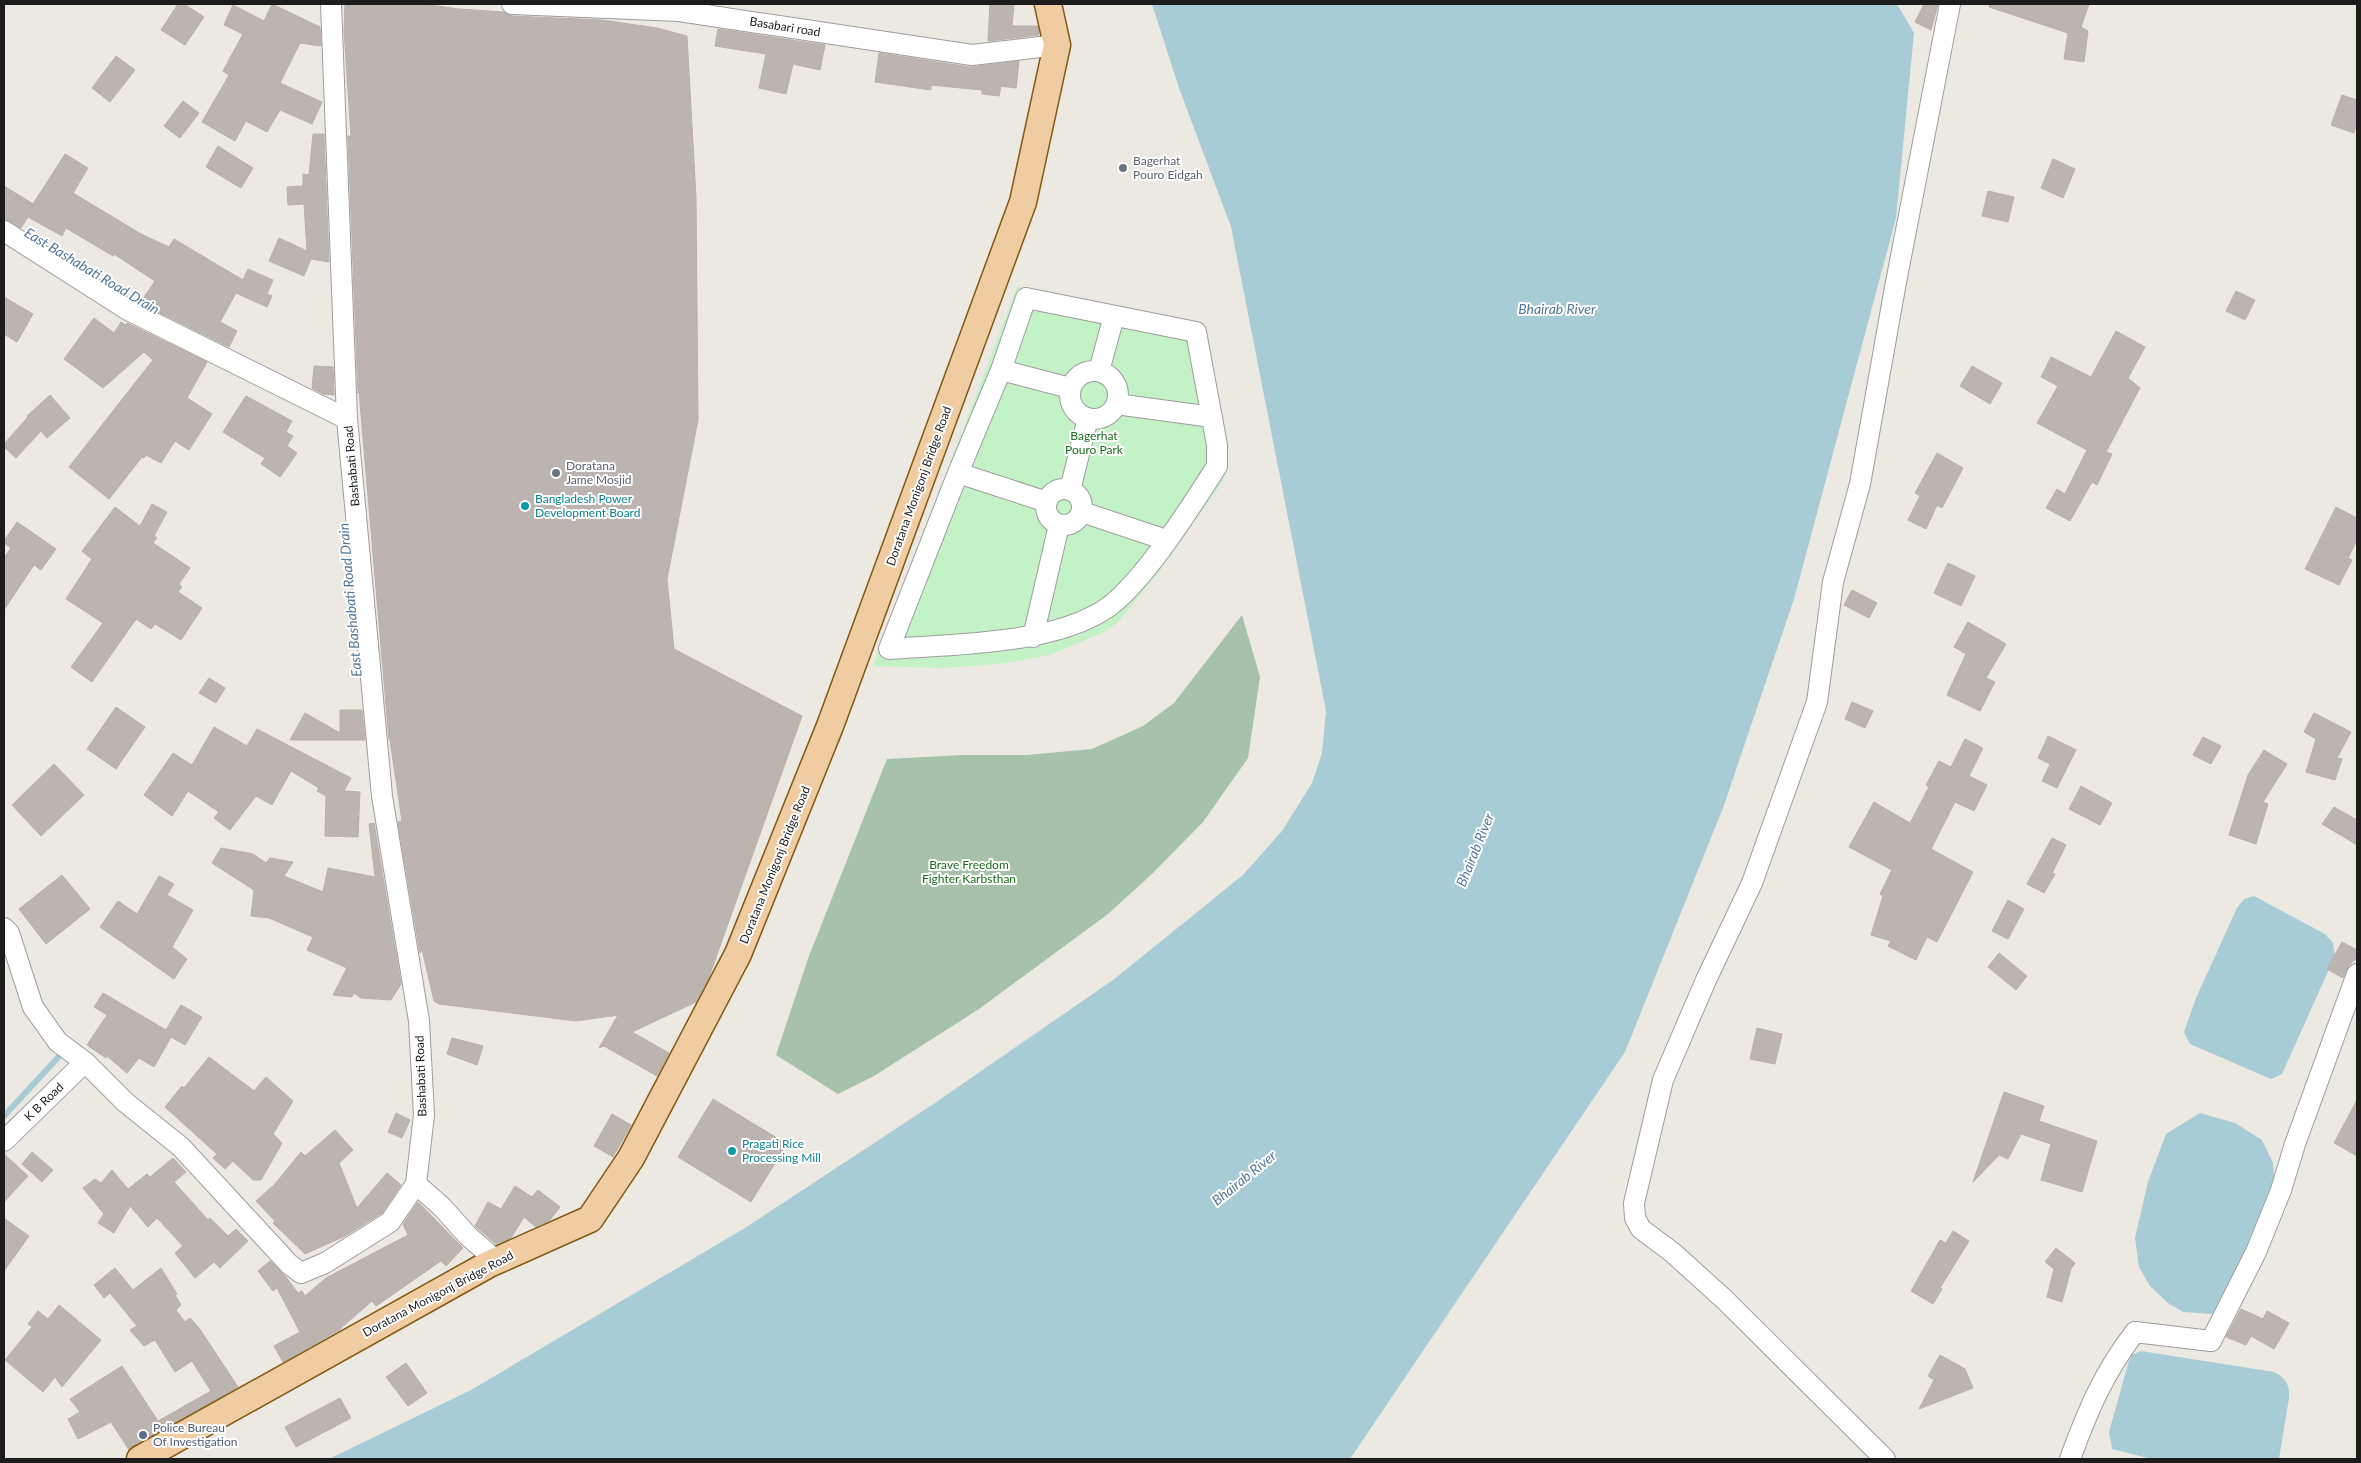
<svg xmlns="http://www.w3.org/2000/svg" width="2361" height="1463" font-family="Lato,sans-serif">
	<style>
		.cemetery { fill: #a6c2aa }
		.park { fill: #c3f2c6 }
		.water { fill: #a8ccd5 }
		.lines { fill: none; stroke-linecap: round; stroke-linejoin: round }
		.stream { stroke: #a8ccd5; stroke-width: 6 }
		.building { fill: #bcb4b0; stroke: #bcafa7 }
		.minor-casing { stroke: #9d9d9d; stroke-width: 22 }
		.major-casing { stroke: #825911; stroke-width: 29 }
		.minor { stroke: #fff; stroke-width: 20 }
		.major { stroke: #f0cca3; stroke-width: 26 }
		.worship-dot { fill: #6b7280; stroke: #fff; stroke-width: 2 }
		.culture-dot { fill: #0f9aa8; stroke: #fff; stroke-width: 2 }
		.service-dot { fill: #5c6f8a; stroke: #fff; stroke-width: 2 }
		.labels { text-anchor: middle; stroke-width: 4; stroke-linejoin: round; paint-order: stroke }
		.street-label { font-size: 12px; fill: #1c1c1c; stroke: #fff }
		.worship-label { font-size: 12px; fill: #5b616d; stroke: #fff; text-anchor: start }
		.park-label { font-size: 12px; fill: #186c1c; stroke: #fff }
		.culture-label { font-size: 12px; fill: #0d838f; stroke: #fff; text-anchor: start }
		.service-label { font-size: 12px; fill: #4e5e75; stroke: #fff; text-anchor: start }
		.water-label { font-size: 14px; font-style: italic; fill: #517798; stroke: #fff }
	</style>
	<rect width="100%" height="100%" fill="#ece8e2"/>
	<path class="cemetery" d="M1242,615L1260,677L1248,758L1203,822L1153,873L1108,914L979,1009L874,1076L838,1094L776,1055L809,956L887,759L963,755H1027L1092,749L1143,726L1174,703Z"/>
	<path class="park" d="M1017,287L1201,325L1221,418L1225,474L1223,481L1159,572L1118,622L1104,632L1052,654L1009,663L943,668L873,666Z"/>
	<path class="water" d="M1152,4H1897L1914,33L1896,218L1794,599L1723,808L1625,1052L1350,1459H329L471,1390L745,1228L932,1105L1113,980L1243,875L1282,831L1312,783L1322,753L1326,711L1231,227L1179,88Z
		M2254,896L2325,934L2333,943L2335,956L2282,1074L2271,1079L2190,1044L2184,1032L2196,998L2237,908L2244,899Z
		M2200,1113L2235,1123L2262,1140L2273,1163L2275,1186L2241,1279L2213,1314L2183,1312L2168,1303L2150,1286L2139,1267L2135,1238L2148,1182L2166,1134Z
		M2141,1351L2274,1372C2286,1378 2290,1385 2289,1398L2279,1459H2152L2112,1449L2109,1432L2128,1364L2132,1355Z"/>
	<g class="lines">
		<path class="stream" d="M4,1116L65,1050"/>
	</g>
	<path class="building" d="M178,4H184L204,17L185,45L161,30Z
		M272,4L320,27L321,46L300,43L280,83L322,102L312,124L280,110L267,132L246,121L235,141L202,122L229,75L223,71L243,34L224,25L233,5L264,21Z
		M345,4H423L459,9L504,12L512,16L602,20L657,28L687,36L696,197L698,420L667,579L674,649L802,716L709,977L696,1002L632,1032L669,1053L657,1076L604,1046L599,1048L618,1015L576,1021L439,1004L434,1001L422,949L420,953L398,822L402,821L390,740H389L359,391L358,393L348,136H351L344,31Z
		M990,4H1014L1012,26H1038L1039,35L988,41Z
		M1924,4H1938L1931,30L1915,22Z
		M1989,4H2089L2081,27L2088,31L2084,62L2064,59L2068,33L1989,7Z
		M718,29L825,45L820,70L793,64L786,94L759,88L766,54L715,46Z
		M879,53L970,67L1019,61L1016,88L1001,86L999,96L982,94V90L931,85V90L875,82Z
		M116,56L135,70L110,102L92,88Z
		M2342,95L2357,100V122L2354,133L2331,125Z
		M183,101L199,113L180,138L164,126Z
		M313,134H324L329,262L311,259L304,276L269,261L279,238L307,251L304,204L288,205L287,187L303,186V174L309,175Z
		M218,146L253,168L241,188L206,167Z
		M65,154L88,168L73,193L141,234L169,247L174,239L243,280L248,269L273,280L267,294L272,296L267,307L236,293L220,322L237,331L229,347L140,303L155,281L114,254L113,256L66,228L62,236L28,217L21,228L4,219V186L33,204Z
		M2053,159L2075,169L2063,198L2041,188Z
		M1988,191L2014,197L2008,222L1982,216Z
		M2236,291L2255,300L2245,320L2226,311Z
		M4,297L33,314L17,342L4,334Z
		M94,318L114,333L121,322L126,325L127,323L207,362L187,398L212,414L189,450L175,441L161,463L146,455L144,458L142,457L109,499L69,467L153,360L144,352L103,388L64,359Z
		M2116,331L2145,347L2128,378L2140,388L2106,452L2112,454L2097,485L2092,482L2070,521L2046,508L2057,489L2065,494L2087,450L2037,423L2058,386L2041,377L2051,357L2091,377Z
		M314,366L333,367L334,395L323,394L312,388Z
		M1972,366L2002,383L1990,404L1960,386Z
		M50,395L70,418L47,438L41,431L16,458L4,447V444L28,417L27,416Z
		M246,396L292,421L286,432L293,436L287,446L297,453L280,477L261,464L265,458L223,432Z
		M1937,453L1963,468L1942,508L1937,505L1926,529L1908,520L1920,496L1915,493Z
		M152,504L167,512L154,536L157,538L153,543L190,568L179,584L182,587L178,592L202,608L181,640L155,624L151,629L136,619L92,682L71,667L103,623L66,599L92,559L82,551L115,507L140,526Z
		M2336,507L2357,518V540L2348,558L2352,560L2339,585L2305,569Z
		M17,522L56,549L41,570L34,565L4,610V558L11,548L4,543V541Z
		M1948,563L1975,576L1961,606L1934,593Z
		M1852,590L1877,603L1869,618L1844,605Z
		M1968,622L2006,644L1986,678L1995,682L1980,711L1947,695L1966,654L1954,647Z
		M209,678L225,688L216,703L199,693Z
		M1852,702L1873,711L1865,728L1845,719Z
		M116,707L145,727L116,769L87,749Z
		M340,710H362L365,740H290L305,713L340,733Z
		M2314,713L2351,732L2337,758L2342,759L2335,780L2306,772L2316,739L2304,732Z
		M214,727L247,746L257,729L351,778L344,791L360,792L358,837L325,836L326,796L317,791L319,788L291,771L272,805L256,796L230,830L214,818L219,812L188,791L172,816L144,795L173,753L192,765Z
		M2048,736L2076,750L2057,788L2042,781L2050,764L2038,758Z
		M2203,737L2221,746L2211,764L2193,755Z
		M1965,739L1983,748L1969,776L1987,785L1974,811L1955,802L1931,849L1973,872L1937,942L1927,937L1916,960L1888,946L1891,941L1871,935L1883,896L1880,894L1892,870L1849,847L1874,802L1910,823L1929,787L1926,785L1939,761L1951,767Z
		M2264,750L2287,764L2263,802L2268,804L2256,844L2229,835L2248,775Z
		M54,764L84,795L41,836L12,805Z
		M2081,786L2112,803L2100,825L2069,809Z
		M2334,807L2357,820V845L2322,824Z
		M374,823L401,984L391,1000L361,998L354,993L352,997L333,995L347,968L307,950L313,937L269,918L251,916L254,890L212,863L221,848L253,854L266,863L270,858L293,862L284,876L323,892L328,868L375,877L369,824Z
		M2052,838L2066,845L2052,873L2055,874L2044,893L2027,884Z
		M62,875L90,909L46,944L19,909Z
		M159,876L174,884L167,895L193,910L172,947L187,959L174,979L100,927L118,901L137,914Z
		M2008,900L2024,909L2008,939L1992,931Z
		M2342,942L2357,950V958L2349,965L2343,978L2327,969Z
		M1999,953L2027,976L2016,990L1988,967Z
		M103,993L166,1030L181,1005L202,1017L185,1045L171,1037L154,1067L139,1058L127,1073L107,1056L106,1058L87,1045L107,1015L94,1007Z
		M1757,1028L1782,1034L1775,1064L1750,1059Z
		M452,1038L483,1046L477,1065L447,1054Z
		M209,1057L254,1091L266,1077L293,1101L273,1134L282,1143L261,1180H253L233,1161L225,1169L213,1158L217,1154L165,1107L182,1086L184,1088Z
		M2004,1092L2044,1106L2039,1121L2097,1141L2082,1192L2041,1180L2051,1144L2021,1134L2008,1159L1999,1155L1973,1182Z
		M713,1099L787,1144L751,1202L678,1157Z
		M2357,1100V1156L2334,1143Z
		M396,1113L410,1120L402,1138L388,1132Z
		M612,1114L631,1125L613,1157L594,1146Z
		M335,1130L353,1150L339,1163L357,1208L387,1173L401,1185L382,1213L345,1236L305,1254L273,1223L275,1221L256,1201L275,1184L301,1152L305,1156Z
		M32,1152L53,1170L42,1182L22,1164Z
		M4,1154L28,1176L4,1202Z
		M173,1158L186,1172L174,1182L208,1220L210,1218L228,1236L236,1229L248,1241L220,1268L214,1262L195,1278L175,1253L183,1246L157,1218L148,1227L130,1206L114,1233L98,1223L104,1214L83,1188L95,1179L101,1183L112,1170L128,1189L147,1174L150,1177Z
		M515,1186L532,1197L538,1190L560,1207L550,1220L536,1227L524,1217L511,1238L496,1244L475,1226L488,1202L501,1209Z
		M418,1202L463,1248L446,1266L441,1261L376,1306L372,1301L341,1328V1329L283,1362L274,1346L300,1332L277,1288L273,1291L258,1271L270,1261L285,1276L298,1293L302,1291L305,1296L326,1278L408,1235L403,1224Z
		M4,1218L29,1236L4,1271Z
		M1953,1231L1969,1241L1940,1288L1942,1289L1933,1304L1911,1291L1940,1240L1946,1243Z
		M2056,1248L2075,1263L2071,1269L2062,1302L2047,1297L2054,1269L2045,1262Z
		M115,1268L133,1290L161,1268L177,1294L175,1295L181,1305L176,1310L185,1322L190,1318L199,1328L238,1387L129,1450L111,1422L78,1439L68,1419L80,1412L70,1399L122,1366L158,1421L211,1391L192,1361L175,1372L155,1340L144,1346L130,1330L137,1326L110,1293L104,1298L94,1285Z
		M59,1305L101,1340L62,1387L55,1377L43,1392L5,1360L32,1327L28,1324L38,1311L48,1319Z
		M2241,1309L2263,1319L2267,1311L2289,1323L2274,1349L2251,1336L2246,1345L2226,1337Z
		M1940,1355L1965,1369L1973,1388L1919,1409L1934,1380L1928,1376Z
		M406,1363L427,1393L408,1406L386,1377Z
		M340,1398L351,1418L296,1447L285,1427Z"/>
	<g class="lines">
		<defs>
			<path id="minor" d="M512,4L679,11L972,55L1057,45
				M4,231L128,310L347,419
				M1026,298L1196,332L1217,445V466C1190,508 1153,567 1117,600C1068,645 954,644 889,649L958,473L1001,370Z
				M1001,370L1070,388
				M1070 395a24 24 0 1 1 48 0a24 24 0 1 1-48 0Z
				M1099,371L1114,316
				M1116,404L1212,417
				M958,473L1047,502
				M1046 507a18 18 0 1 1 36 0a18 18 0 1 1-36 0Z
				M1070,490L1088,418
				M1082,512L1166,540
				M1033,637L1059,525
				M4,928L9,933L33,1007L58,1042L85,1062L125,1102L181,1147L289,1264L301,1273L325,1263L390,1222L416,1184L424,1115L419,1021L382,796L347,419L331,4
				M4,1141L85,1062
				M416,1184L442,1207L468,1236L497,1261
				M1885,1459L1725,1300L1672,1252L1641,1229L1635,1218L1634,1203L1663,1080L1706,980L1752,883L1817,702L1833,582L1860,484L1896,282L1950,4
				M2070,1459C2088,1410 2103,1374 2135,1332L2211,1341L2256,1252L2281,1190L2295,1144L2357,974"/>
			<path id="major" d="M140,1459L489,1264L590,1219L631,1158L738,954L830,726L1023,202L1057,45L1048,4"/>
		</defs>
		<use href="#minor" class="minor-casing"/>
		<use href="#major" class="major-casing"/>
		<use href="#minor" class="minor"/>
		<use href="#major" class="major"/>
	</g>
	<g class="worship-dot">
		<circle cx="1123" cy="168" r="5"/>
		<circle cx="556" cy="473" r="5"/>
	</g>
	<g class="culture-dot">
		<circle cx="525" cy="506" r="5"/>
		<circle cx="732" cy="1151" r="5"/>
	</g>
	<circle class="service-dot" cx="143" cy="1435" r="5"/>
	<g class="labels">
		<g class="street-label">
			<text transform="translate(785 27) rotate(9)" y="4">Basabari road</text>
			<text transform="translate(352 466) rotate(-95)" y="4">Bashabati Road</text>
			<text transform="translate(919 486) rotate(-70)" y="4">Doratana Monigonj Bridge Road</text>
			<text transform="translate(775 865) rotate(-68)" y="4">Doratana Monigonj Bridge Road</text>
			<text transform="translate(421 1076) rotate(-92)" y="4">Bashabati Road</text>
			<text transform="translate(44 1102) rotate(-44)" y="4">K B Road</text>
			<text transform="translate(438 1294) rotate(-28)" y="4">Doratana Monigonj Bridge Road</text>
		</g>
		<g class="worship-label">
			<text x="1133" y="165">Bagerhat<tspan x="1133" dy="14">Pouro Eidgah</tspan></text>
			<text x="566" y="470">Doratana<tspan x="566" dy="14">Jame Mosjid</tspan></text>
		</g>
		<g class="park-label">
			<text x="1094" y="440">Bagerhat<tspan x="1094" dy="14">Pouro Park</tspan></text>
			<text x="969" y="869">Brave Freedom<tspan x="969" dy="14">Fighter Karbsthan</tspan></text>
		</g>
		<g class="culture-label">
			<text x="535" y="503">Bangladesh Power<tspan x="535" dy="14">Development Board</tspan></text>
			<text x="742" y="1148">Pragati Rice<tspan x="742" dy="14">Processing Mill</tspan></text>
		</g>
		<g class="service-label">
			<text x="153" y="1432">Police Bureau<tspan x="153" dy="14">Of Investigation</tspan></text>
		</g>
		<g class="water-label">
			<text transform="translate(92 271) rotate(31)" y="5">East Bashabati Road Drain</text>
			<text x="1557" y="314">Bhairab River</text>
			<text transform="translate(350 600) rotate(-95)" y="5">East Bashabati Road Drain</text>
			<text transform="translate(1475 850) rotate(-68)" y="5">Bhairab River</text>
			<text transform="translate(1244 1178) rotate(-39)" y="5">Bhairab River</text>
		</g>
	</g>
	<rect width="2361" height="1463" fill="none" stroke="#1c1c1c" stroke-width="10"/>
</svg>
